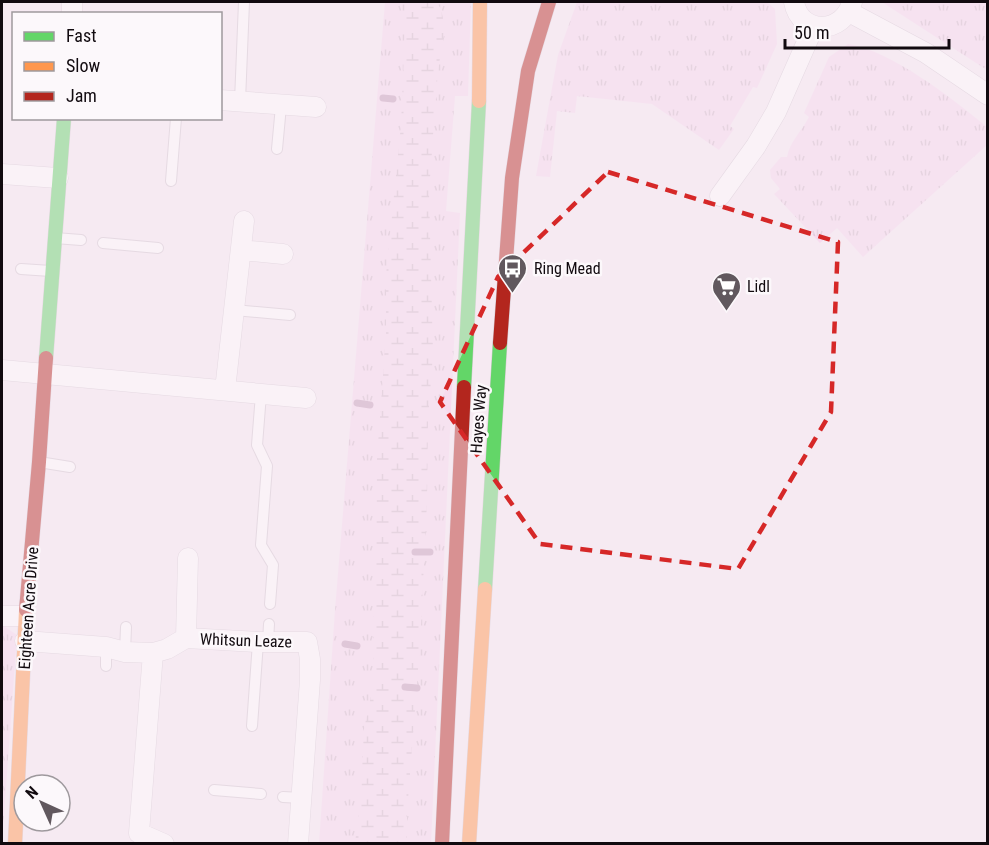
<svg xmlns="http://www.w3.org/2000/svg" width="989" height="845" font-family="'Roboto Condensed',sans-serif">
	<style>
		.grass { fill: url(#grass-tufts) }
		.wetland { fill: url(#wetland-marsh) }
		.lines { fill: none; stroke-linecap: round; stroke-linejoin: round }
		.stream { stroke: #c49eb9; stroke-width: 7 }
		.lane-casing { stroke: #d2c8cf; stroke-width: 12 }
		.street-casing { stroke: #d2c8cf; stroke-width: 21 }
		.fast-casing { stroke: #d2c8cf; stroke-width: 15 }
		.slow-casing { stroke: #d2c8cf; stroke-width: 15 }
		.jam-casing { stroke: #d2c8cf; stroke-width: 15 }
		.lane { stroke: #fefcfd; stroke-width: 10 }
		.street { stroke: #fefcfd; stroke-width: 20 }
		.fast { stroke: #63d668; stroke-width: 14 }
		.slow { stroke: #ff974d; stroke-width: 14 }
		.jam { stroke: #b3261e; stroke-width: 14 }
		.marked { fill: none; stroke: #d62828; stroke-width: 4.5; stroke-dasharray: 12 8; stroke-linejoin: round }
		.labels { text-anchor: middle; stroke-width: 5; stroke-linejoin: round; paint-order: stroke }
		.poi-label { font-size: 16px; fill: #110a0f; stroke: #fcf8fb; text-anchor: start }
		.street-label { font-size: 16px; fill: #110a0f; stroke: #fcf8fb }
	</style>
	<defs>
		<pattern id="grass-tufts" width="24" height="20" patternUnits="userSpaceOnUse" patternTransform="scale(1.5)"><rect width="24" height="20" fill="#f7daee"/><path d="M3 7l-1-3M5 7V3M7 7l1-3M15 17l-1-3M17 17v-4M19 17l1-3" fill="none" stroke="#d3bacb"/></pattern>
		<pattern id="wetland-marsh" width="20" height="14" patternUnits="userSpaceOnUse" patternTransform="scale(1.5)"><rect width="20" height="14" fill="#f7daee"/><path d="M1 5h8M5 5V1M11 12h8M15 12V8" fill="none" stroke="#d3bacb"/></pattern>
	</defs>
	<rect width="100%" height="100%" fill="#f6eaf2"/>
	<path class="grass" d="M385,2H471L468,96H455L446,211L460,213L431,843L319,844L335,610Z
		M577,2H767L775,9L777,44L757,88L753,87L730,126L734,129L719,150L652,104L577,96L575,113L557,111L550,177L536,176L558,55Z
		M882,2H987V70L888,6Z
		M848,44C892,51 953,99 987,127V145L863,257L837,228L820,243L774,194L780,189L771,178L770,170L781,157H787C790,141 802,131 809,117L804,113L829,57Z
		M2,625L17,635L2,843Z"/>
	<path class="wetland" d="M406,2H436L441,9L445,28L438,70L429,192L433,354L428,419L427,502L420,645L407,813V843H355L361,795L364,729L374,682L373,637L376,558L377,458L386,334V275L401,125Z"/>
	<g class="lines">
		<path class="stream" d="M383,98L393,99
			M357,403L370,405
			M415,552H430
			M345,644L357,646
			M405,687L417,688"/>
		<defs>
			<path id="lane" d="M240,101L244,2
				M277,149L281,106
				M171,181L176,118
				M55,238L81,240
				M103,243L158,248
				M21,269L51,271
				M234,310L290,315
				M261,394L257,445L267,466L261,545L273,565L270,604
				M39,462L70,467
				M268,642L269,624
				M125,652L126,627
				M106,666V647
				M252,726L258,642
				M214,790L261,794
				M283,797L302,798"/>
			<path id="street" d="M794,2C800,36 844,34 852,2
				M849,12L926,53L988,95
				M72,14V2
				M220,100L316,107
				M2,174L58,178
				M720,196L756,146L776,112L814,26
				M241,250L283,254
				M2,370L306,398
				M225,390L244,221
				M2,616H25
				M186,638L188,558
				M25,641L106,647L125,652L153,653L167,649L186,638L258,642H307L310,659V680L298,844
				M153,653L139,833L164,844"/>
			<path id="fast" d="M46,358L64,118
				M464,387L479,101
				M485,589L500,343"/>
			<path id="slow" d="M479,101L480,2
				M15,844L26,610
				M469,844L485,589"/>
			<path id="jam" d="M500,343L512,178L528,71L549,2
				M26,610L39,462L46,358
				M442,844L464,387"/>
		</defs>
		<use href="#lane" class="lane-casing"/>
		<use href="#street" class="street-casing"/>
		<use href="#fast" class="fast-casing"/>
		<use href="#slow" class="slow-casing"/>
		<use href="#jam" class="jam-casing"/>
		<use href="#lane" class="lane"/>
		<use href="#street" class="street"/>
		<use href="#fast" class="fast"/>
		<use href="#slow" class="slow"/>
		<use href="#jam" class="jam"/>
	</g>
	<path d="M0 0H989V845H0ZM608,172L838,242L831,412L738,569L540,544L440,402L498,277Z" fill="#f6eaf2" fill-opacity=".55" fill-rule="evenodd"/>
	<path class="marked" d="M608,172L838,242L831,412L738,569L540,544L440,402L498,277Z"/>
	<defs>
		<symbol id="bus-pin" viewBox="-11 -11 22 30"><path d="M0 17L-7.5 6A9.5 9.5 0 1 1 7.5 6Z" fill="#61585e" stroke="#fcf8fb"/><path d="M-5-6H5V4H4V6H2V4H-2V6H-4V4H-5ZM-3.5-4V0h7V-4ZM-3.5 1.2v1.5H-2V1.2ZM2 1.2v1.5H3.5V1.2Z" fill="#fff"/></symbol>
		<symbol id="supermarket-pin" viewBox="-11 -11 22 30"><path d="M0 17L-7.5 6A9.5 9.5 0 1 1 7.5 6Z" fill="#61585e" stroke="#fcf8fb"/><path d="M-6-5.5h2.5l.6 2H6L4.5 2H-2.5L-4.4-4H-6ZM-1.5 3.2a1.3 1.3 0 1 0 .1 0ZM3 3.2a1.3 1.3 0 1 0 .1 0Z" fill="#fff"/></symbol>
	</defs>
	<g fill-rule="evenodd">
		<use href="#bus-pin" x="496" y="252" width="33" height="45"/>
		<use href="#supermarket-pin" x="710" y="270" width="33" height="45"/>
	</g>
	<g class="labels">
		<g class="poi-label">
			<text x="534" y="274">Ring Mead</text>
			<text x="747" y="292">Lidl</text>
		</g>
		<g class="street-label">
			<text transform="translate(478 419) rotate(-86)" y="6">Hayes Way</text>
			<text transform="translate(28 608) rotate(-86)" y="6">Eighteen Acre Drive</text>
			<text transform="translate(246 640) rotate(2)" y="6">Whitsun Leaze</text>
		</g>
	</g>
	<rect width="989" height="845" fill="none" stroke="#110a0f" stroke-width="6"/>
	<rect x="12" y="12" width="210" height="108" fill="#fcf8fb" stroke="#9e999d" stroke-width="1.5"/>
	<rect x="24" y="32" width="30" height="9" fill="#63d668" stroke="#9e999d" stroke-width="1.5"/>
	<text x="66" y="42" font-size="18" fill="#110a0f">Fast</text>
	<rect x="24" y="62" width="30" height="9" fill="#ff974d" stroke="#9e999d" stroke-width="1.5"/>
	<text x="66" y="72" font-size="18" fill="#110a0f">Slow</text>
	<rect x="24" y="92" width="30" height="9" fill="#b3261e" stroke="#9e999d" stroke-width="1.5"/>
	<text x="66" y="102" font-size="18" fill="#110a0f">Jam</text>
	<g transform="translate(42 803) rotate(315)"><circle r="28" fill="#fcf8fb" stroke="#9e999d" stroke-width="1.5"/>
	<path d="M0-4.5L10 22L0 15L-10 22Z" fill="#61585e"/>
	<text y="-9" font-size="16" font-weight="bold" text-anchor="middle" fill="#110a0f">N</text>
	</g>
	<path d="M785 39v9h164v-9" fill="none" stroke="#110a0f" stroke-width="3"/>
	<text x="794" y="39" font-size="18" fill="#110a0f" stroke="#fcf8fb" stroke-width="4.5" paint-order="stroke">50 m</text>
</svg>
